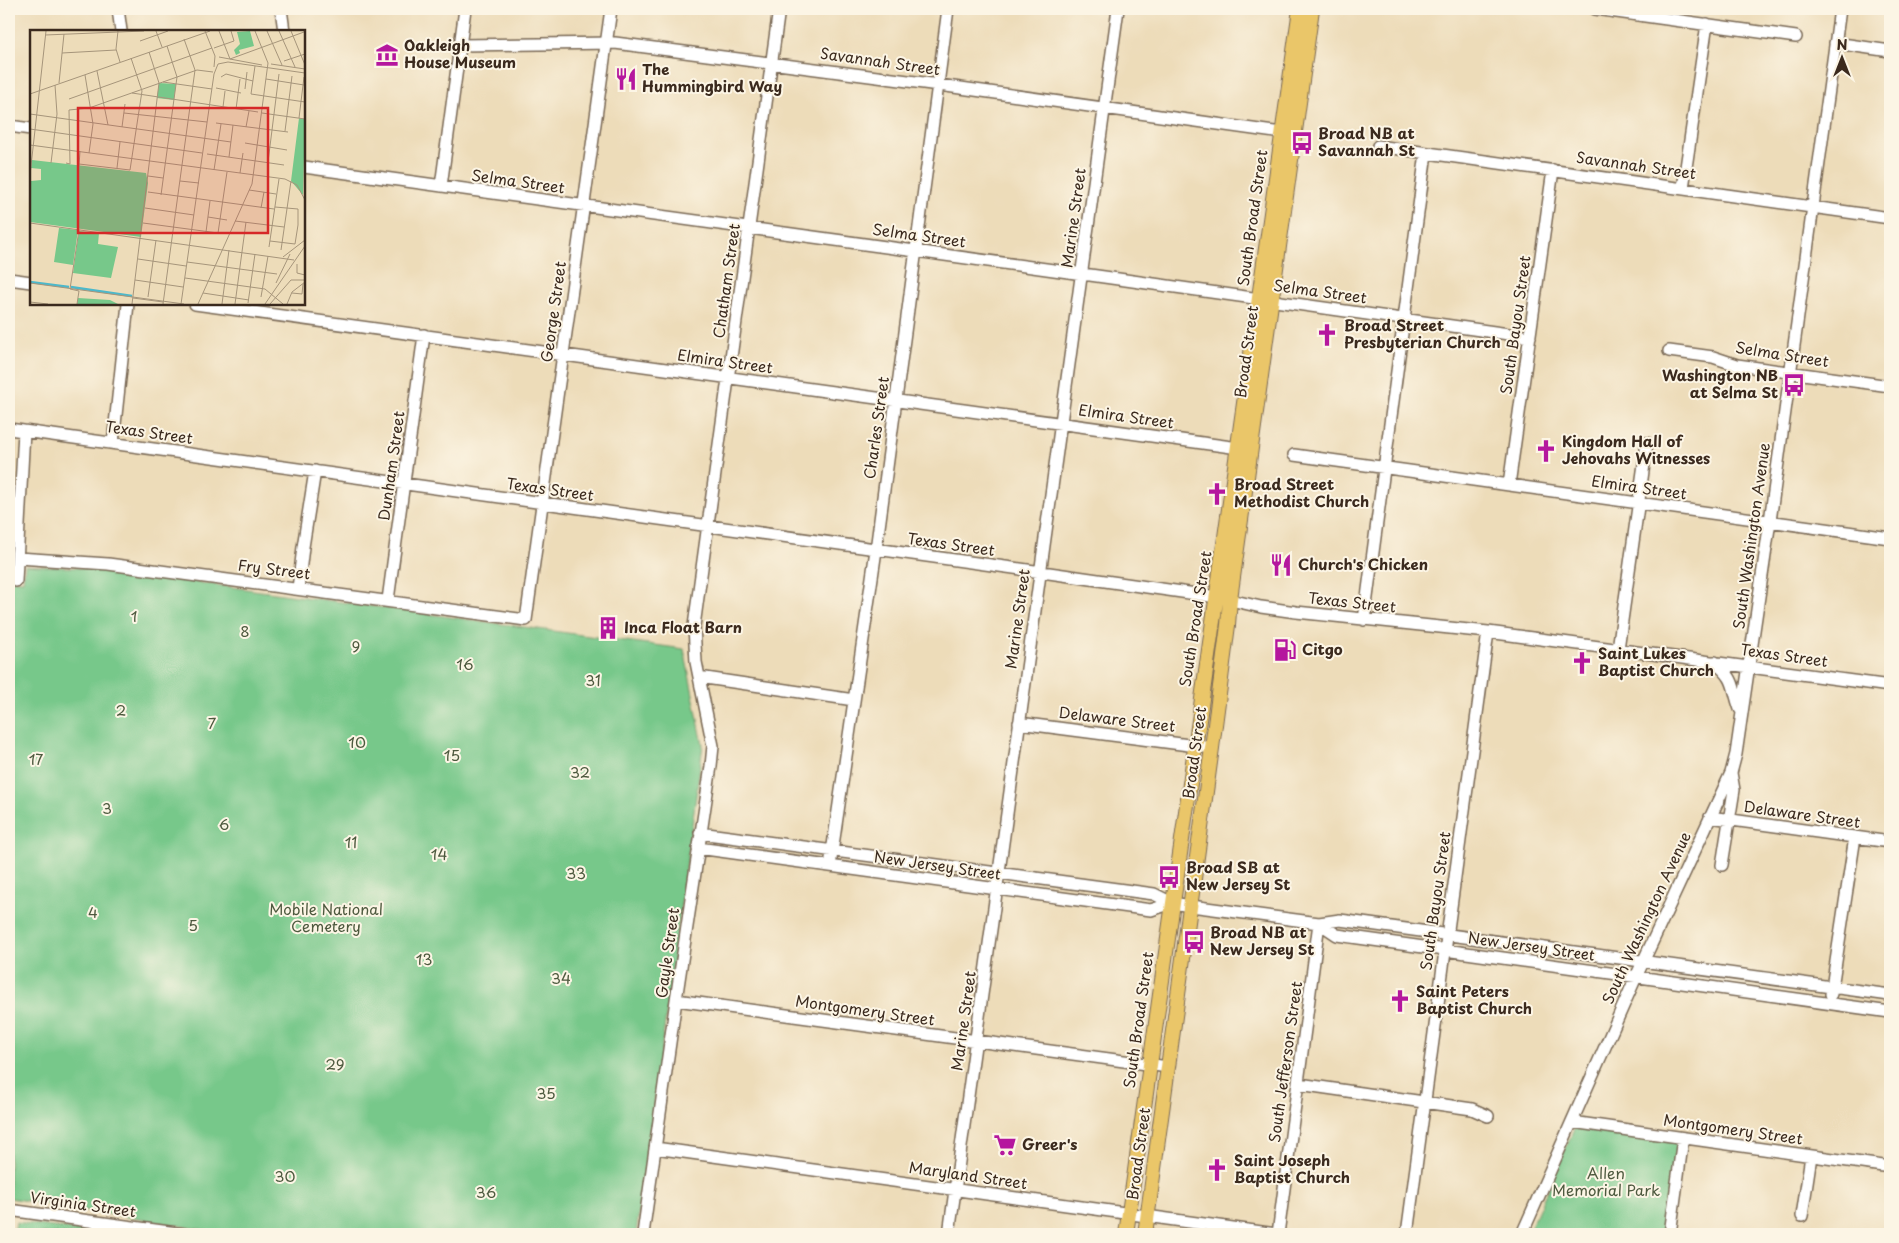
<svg xmlns="http://www.w3.org/2000/svg" width="1899" height="1243" font-family="'Playpen Sans',sans-serif">
	<style>
		.green { fill: #77c88a; stroke: #597954 }
		.lines { fill: none; stroke-linecap: round; stroke-linejoin: round }
		.minor-casing { stroke: #796854; stroke-width: 14 }
		.major-casing { stroke: #796854; stroke-width: 16 }
		.minor { stroke: #fff; stroke-width: 11 }
		.major { stroke: #eac669; stroke-width: 14 }
		.labels { text-anchor: middle; stroke-width: 4; stroke-linejoin: round; paint-order: stroke }
		.poi-label { font-size: 15px; font-weight: bold; fill: #3b2a1e; stroke: #fcf5e5; text-anchor: start }
		.street-label { font-size: 15px; fill: #3b2a1e; stroke: #fcf5e5 }
		.park-label { font-size: 15px; fill: #4d593e; stroke: #fcf5e5 }
		.inset-river { fill: none; stroke: #4db8ca; stroke-width: 2.5 }
		.inset-road { fill: none; stroke: #a6957b; stroke-width: 1 }
		.view { fill: #d62828; fill-opacity: 0.15; stroke: #d62828; stroke-width: 2.5 }
		.inset-edge { fill: none; stroke: #3b2a1e; stroke-width: 2.5 }
	</style>
	<rect width="100%" height="100%" fill="#fcf5e5"/>
	<filter id="ink" filterUnits="userSpaceOnUse"><feTurbulence type="fractalNoise" baseFrequency=".02" numOctaves="2"/><feDisplacementMap in="SourceGraphic" scale="10" xChannelSelector="R" yChannelSelector="G"/><feConvolveMatrix kernelMatrix="1 2 1 2 8 2 1 2 1" color-interpolation-filters="sRGB"/></filter>
	<filter id="wash" filterUnits="userSpaceOnUse"><feTurbulence type="fractalNoise" baseFrequency=".0096" numOctaves="4" result="noise"/><feDisplacementMap in="SourceGraphic" scale="20" xChannelSelector="R" yChannelSelector="G"/><feGaussianBlur stdDeviation="1.12" result="paint"/><feColorMatrix in="noise" values="0 0 0 0 0 0 0 0 0 0 0 0 0 0 0 0 0 1.4 0 .05"/><feComposite in="paint" operator="in"/></filter>
	<g filter="url(#wash)">
		<rect width="100%" height="100%" fill="#eddcb9"/>
		<path class="green" d="M25,565L100,569L684,649L703,745L636,1234H230L9,1198V580L23,581Z
			M1575,1127L1678,1141L1666,1234H1563L1530,1229Z
			M16,1222L106,1234H14Z"/>
	</g>
	<g filter="url(#ink)">
		<g class="lines">
			<defs>
				<path id="minor" d="M118,9L121,31
					M281,9L284,31
					M1595,9L1796,37
					M1835,43L1890,51
					M461,45L615,43L939,85L1289,134
					M9,126L31,129
					M1378,146L1890,218
					M304,167L1090,275L1530,337
					M441,186L465,9
					M1683,188L1707,24
					M9,279L31,282
					M195,304L1246,449
					M1669,351L1713,357L1737,365L1890,386
					M9,429L1049,573L1217,597L1261,607L1296,612L1488,632L1890,686
					M113,443L128,304
					M1294,455L1890,538
					M1509,485L1553,170
					M18,558L108,564L526,620L611,9
					M16,581L24,431
					M298,589L303,547L315,471
					M388,600L424,335
					M1364,620L1426,153
					M1618,649L1647,443
					M1715,662C1737,681 1731,684 1740,709
					M699,677L854,700
					M1019,723L1212,748
					M1710,817L1890,842
					M700,833L1154,894L1172,903L1191,906L1319,923L1340,920L1890,995
					M698,848L1151,910L1172,903
					M1722,865L1734,790L1731,773
					M830,866L876,550L948,9
					M1319,923L1337,935L1890,1012
					M1831,994L1855,837
					M676,1000L1168,1067
					M1299,1084L1472,1109L1488,1116
					M1572,1122L1890,1167
					M655,1148L1276,1234
					M9,1210L184,1234
					M1802,1216L1811,1156
					M643,1234L676,1000L711,766L713,746L696,662L694,626L779,9
					M949,1234L1118,9
					M1278,1234L1319,923
					M1407,1234L1488,632
					M1522,1234L1636,977L1731,773L1736,754L1770,521L1840,9
					M1670,1234L1683,1138"/>
				<path id="major" d="M1126,1234L1300,9
					M1145,1234L1212,748L1228,625L1230,599L1312,9"/>
			</defs>
			<use href="#minor" class="minor-casing"/>
			<use href="#major" class="major-casing"/>
			<use href="#minor" class="minor"/>
			<use href="#major" class="major"/>
		</g>
	</g>
	<defs>
		<symbol id="museum-bare" viewBox="-9 -9 18 18"><path d="M0-6L6-3V-2H-6V-3ZM-5-1h2V3h-2ZM-1-1h2V3h-2ZM3-1h2V3H3ZM-6 4H6V6H-6Z" fill="#b5179e" stroke="#fcf5e5" stroke-width="2.5" paint-order="stroke"/></symbol>
		<symbol id="restaurant-bare" viewBox="-9 -9 18 18"><path d="M-5-6h1v4h1v-4h1v4h1v-4h1v5L-1.5 .5V6h-2V.5L-5-1ZM5-6V6H3V1.5H1.5Q1.5-4 5-6Z" fill="#b5179e" stroke="#fcf5e5" stroke-width="2.5" paint-order="stroke"/></symbol>
		<symbol id="bus-bare" viewBox="-9 -9 18 18"><path d="M-5-6H5V4H4V6H2V4H-2V6H-4V4H-5ZM-3.5-4V0h7V-4ZM-3.5 1.2v1.5H-2V1.2ZM2 1.2v1.5H3.5V1.2Z" fill="#b5179e" stroke="#fcf5e5" stroke-width="2.5" paint-order="stroke"/></symbol>
		<symbol id="church-bare" viewBox="-9 -9 18 18"><path d="M-1.2-6h2.4v3.5h3.3v2.4h-3.3V6h-2.4V-.1h-3.3v-2.4h3.3Z" fill="#b5179e" stroke="#fcf5e5" stroke-width="2.5" paint-order="stroke"/></symbol>
		<symbol id="building-bare" viewBox="-9 -9 18 18"><path d="M-4-6H4V6H1V3H-1V6H-4ZM-2.5-4.3h1.7v1.8h-1.7ZM.8-4.3h1.7v1.8H.8ZM-2.5-1h1.7V.8h-1.7ZM.8-1h1.7V.8H.8Z" fill="#b5179e" stroke="#fcf5e5" stroke-width="2.5" paint-order="stroke"/></symbol>
		<symbol id="fuel-bare" viewBox="-9 -9 18 18"><path d="M-5.5-6h7V0h2V4h1.3V-2.5L3-4.5l.8-.8L6-3V5H2.5V1h-1V6h-7ZM-4.2-4.7v3.2H.2V-4.7Z" fill="#b5179e" stroke="#fcf5e5" stroke-width="2.5" paint-order="stroke"/></symbol>
		<symbol id="supermarket-bare" viewBox="-9 -9 18 18"><path d="M-6-5.5h2.5l.6 2H6L4.5 2H-2.5L-4.4-4H-6ZM-1.5 3.2a1.3 1.3 0 1 0 .1 0ZM3 3.2a1.3 1.3 0 1 0 .1 0Z" fill="#b5179e" stroke="#fcf5e5" stroke-width="2.5" paint-order="stroke"/></symbol>
	</defs>
	<g fill-rule="evenodd">
		<use href="#museum-bare" x="371" y="39" width="32" height="32"/>
		<use href="#restaurant-bare" x="610" y="63" width="32" height="32"/>
		<use href="#bus-bare" x="1286" y="127" width="32" height="32"/>
		<use href="#church-bare" x="1311" y="319" width="32" height="32"/>
		<use href="#bus-bare" x="1778" y="369" width="32" height="32"/>
		<use href="#church-bare" x="1530" y="435" width="32" height="32"/>
		<use href="#church-bare" x="1201" y="478" width="32" height="32"/>
		<use href="#restaurant-bare" x="1265" y="549" width="32" height="32"/>
		<use href="#building-bare" x="592" y="612" width="32" height="32"/>
		<use href="#fuel-bare" x="1269" y="634" width="32" height="32"/>
		<use href="#church-bare" x="1566" y="647" width="32" height="32"/>
		<use href="#bus-bare" x="1153" y="861" width="32" height="32"/>
		<use href="#bus-bare" x="1178" y="926" width="32" height="32"/>
		<use href="#church-bare" x="1384" y="985" width="32" height="32"/>
		<use href="#supermarket-bare" x="989" y="1129" width="32" height="32"/>
		<use href="#church-bare" x="1201" y="1154" width="32" height="32"/>
	</g>
	<g class="labels">
		<g class="poi-label">
			<text x="404" y="51">Oakleigh<tspan x="404" dy="17">House Museum</tspan></text>
			<text x="642" y="75">The<tspan x="642" dy="17">Hummingbird Way</tspan></text>
			<text x="1318" y="139">Broad NB at<tspan x="1318" dy="17">Savannah St</tspan></text>
			<text x="1344" y="331">Broad Street<tspan x="1344" dy="17">Presbyterian Church</tspan></text>
			<text x="1778" y="381" text-anchor="end">Washington NB<tspan x="1778" dy="17">at Selma St</tspan></text>
			<text x="1562" y="447">Kingdom Hall of<tspan x="1562" dy="17">Jehovahs Witnesses</tspan></text>
			<text x="1234" y="490">Broad Street<tspan x="1234" dy="17">Methodist Church</tspan></text>
			<text x="1298" y="570">Church's Chicken</text>
			<text x="624" y="633">Inca Float Barn</text>
			<text x="1302" y="655">Citgo</text>
			<text x="1598" y="659">Saint Lukes<tspan x="1598" dy="17">Baptist Church</tspan></text>
			<text x="1186" y="873">Broad SB at<tspan x="1186" dy="17">New Jersey St</tspan></text>
			<text x="1210" y="938">Broad NB at<tspan x="1210" dy="17">New Jersey St</tspan></text>
			<text x="1416" y="997">Saint Peters<tspan x="1416" dy="17">Baptist Church</tspan></text>
			<text x="1022" y="1150">Greer's</text>
			<text x="1234" y="1166">Saint Joseph<tspan x="1234" dy="17">Baptist Church</tspan></text>
		</g>
		<g class="street-label">
			<text transform="translate(880 62) rotate(8)" y="5">Savannah Street</text>
			<text transform="translate(1636 166) rotate(8)" y="5">Savannah Street</text>
			<text transform="translate(518 182) rotate(8)" y="5">Selma Street</text>
			<text transform="translate(1074 218) rotate(-82)" y="5">Marine Street</text>
			<text transform="translate(1253 218) rotate(-82)" y="5">South Broad Street</text>
			<text transform="translate(919 236) rotate(8)" y="5">Selma Street</text>
			<text transform="translate(727 281) rotate(-82)" y="5">Chatham Street</text>
			<text transform="translate(1320 292) rotate(8)" y="5">Selma Street</text>
			<text transform="translate(554 312) rotate(-82)" y="5">George Street</text>
			<text transform="translate(1516 325) rotate(-82)" y="5">South Bayou Street</text>
			<text transform="translate(1247 352) rotate(-82)" y="5">Broad Street</text>
			<text transform="translate(1782 355) rotate(9)" y="5">Selma Street</text>
			<text transform="translate(725 362) rotate(8)" y="5">Elmira Street</text>
			<text transform="translate(1126 417) rotate(8)" y="5">Elmira Street</text>
			<text transform="translate(877 428) rotate(-82)" y="5">Charles Street</text>
			<text transform="translate(149 433) rotate(8)" y="5">Texas Street</text>
			<text transform="translate(392 466) rotate(-82)" y="5">Dunham Street</text>
			<text transform="translate(1639 488) rotate(8)" y="5">Elmira Street</text>
			<text transform="translate(550 490) rotate(8)" y="5">Texas Street</text>
			<text transform="translate(1752 536) rotate(-82)" y="5">South Washington Avenue</text>
			<text transform="translate(951 545) rotate(8)" y="5">Texas Street</text>
			<text transform="translate(274 570) rotate(7)" y="5">Fry Street</text>
			<text transform="translate(1352 603) rotate(6)" y="5">Texas Street</text>
			<text transform="translate(1018 619) rotate(-82)" y="5">Marine Street</text>
			<text transform="translate(1196 619) rotate(-81)" y="5">South Broad Street</text>
			<text transform="translate(1784 656) rotate(8)" y="5">Texas Street</text>
			<text transform="translate(1117 720) rotate(7)" y="5">Delaware Street</text>
			<text transform="translate(1195 753) rotate(-82)" y="5">Broad Street</text>
			<text transform="translate(1802 815) rotate(8)" y="5">Delaware Street</text>
			<text transform="translate(937 866) rotate(8)" y="5">New Jersey Street</text>
			<text transform="translate(1436 901) rotate(-82)" y="5">South Bayou Street</text>
			<text transform="translate(1647 918) rotate(-65)" y="5">South Washington Avenue</text>
			<text transform="translate(1531 947) rotate(8)" y="5">New Jersey Street</text>
			<text transform="translate(668 953) rotate(-82)" y="5">Gayle Street</text>
			<text transform="translate(865 1011) rotate(8)" y="5">Montgomery Street</text>
			<text transform="translate(1139 1020) rotate(-82)" y="5">South Broad Street</text>
			<text transform="translate(964 1021) rotate(-82)" y="5">Marine Street</text>
			<text transform="translate(1286 1062) rotate(-82)" y="5">South Jefferson Street</text>
			<text transform="translate(1733 1130) rotate(8)" y="5">Montgomery Street</text>
			<text transform="translate(1139 1154) rotate(-82)" y="5">Broad Street</text>
			<text transform="translate(968 1176) rotate(8)" y="5">Maryland Street</text>
			<text transform="translate(83 1205) rotate(8)" y="5">Virginia Street</text>
		</g>
		<g class="park-label">
			<text x="134" y="622">1</text>
			<text x="245" y="637">8</text>
			<text x="356" y="652">9</text>
			<text x="465" y="670">16</text>
			<text x="593" y="686">31</text>
			<text x="121" y="716">2</text>
			<text x="212" y="729">7</text>
			<text x="357" y="748">10</text>
			<text x="452" y="761">15</text>
			<text x="36" y="765">17</text>
			<text x="580" y="778">32</text>
			<text x="107" y="814">3</text>
			<text x="224" y="830">6</text>
			<text x="351" y="848">11</text>
			<text x="439" y="860">14</text>
			<text x="576" y="879">33</text>
			<text x="326" y="915">Mobile National<tspan x="326" dy="17">Cemetery</tspan></text>
			<text x="93" y="918">4</text>
			<text x="193" y="931">5</text>
			<text x="424" y="965">13</text>
			<text x="561" y="984">34</text>
			<text x="335" y="1070">29</text>
			<text x="546" y="1099">35</text>
			<text x="1606" y="1179">Allen<tspan x="1606" dy="17">Memorial Park</tspan></text>
			<text x="285" y="1182">30</text>
			<text x="486" y="1198">36</text>
		</g>
	</g>
	<g transform="translate(30 30)">
		<rect width="275" height="275" fill="#eddcb9"/>
		<path d="M220,1L224,16L209,20L210,23L206,25L204,20L210,14L207,2ZM129,53L146,54L144,70L127,68ZM269,88L275,89L273,165L261,151ZM2,130L116,143L118,153L111,207L0,192L1,151L11,150V139L1,138ZM29,198L48,200L43,235L24,232ZM49,201L69,203L68,214L88,217L81,248L43,243ZM48,268L80,270L88,274H47Z" fill="#77c88a"/>
		<path class="inset-river" d="M0,252L39,257M41,257L102,266"/>
		<path class="inset-road" d="M88,1L86,19L90,32M126,1L132,17M175,1L185,26L184,37M189,1L200,29M237,1L252,35M249,1L265,37M261,1L275,35M15,5L114,1M110,11L138,1M184,18L204,11L201,1M32,23L86,20M189,27L232,35M200,29L274,2M254,31L275,24M188,34L198,32L275,43M241,34L275,39M225,36L221,64L275,72M67,41L78,95M55,45L63,94L59,123M191,47L196,44L223,51M236,49L274,55M133,52L182,59M29,53L34,4M186,58L211,63M215,59L217,42M102,63L228,82M0,64L180,1M39,69L182,18M193,77L195,61M206,79L210,49M94,83L177,92M232,83L275,89M0,84L201,112M269,88L274,47M186,93L258,102M92,97L95,74M216,97L219,81M0,99L172,123M255,101L262,46M215,113L257,120M0,115L255,149L267,155L275,170M177,124L254,135M199,127L203,95M238,132L249,44M21,133L27,84L25,55M36,133L40,134L39,80L59,78L167,40L183,42M49,134L100,140L112,61L101,28M49,136L50,121M87,138L90,112M184,140L191,94M210,143L213,123M0,145L16,1M118,146L133,148M150,151L169,153M219,160L246,164M118,162L244,179M131,165L147,47L137,16M115,178L164,185M231,178L234,162M178,187L197,190M205,191L254,197M0,193L264,230M113,193L188,203L197,142M176,202L180,171M240,211L265,214L268,195V179L245,177M239,217L249,149M251,220L261,151M253,227L275,210M108,229L156,236M157,232L247,244M267,234V243L275,245M155,248L235,259L253,274M105,250L153,257M0,253L154,274M246,253L260,224M173,263L219,270M262,263L272,264L273,254M118,267L126,210M231,267L238,226M103,268L133,272M0,272L18,274M218,273L225,224M47,274L49,261L40,259L49,200M102,274L129,53L119,22M133,274L165,40L154,9M151,274L184,44L188,34M168,274L222,154L238,33L225,1M192,274L199,220M205,274L216,192M235,274L275,216M240,274L261,250H275M257,274L262,262L275,252"/>
		<path class="view" d="M48,78H238V203H48Z"/>
		<rect width="275" height="275" class="inset-edge"/>
	</g>
	<rect width="1899" height="1243" fill="none" stroke="#fcf5e5" stroke-width="30"/>
	<g transform="translate(1842 58)" stroke="#fcf5e5" stroke-width="4" paint-order="stroke">
	<path d="M0-4L9 19L0 12L-9 19Z" fill="#3b2a1e"/>
	<text y="-8" font-size="14" font-weight="bold" text-anchor="middle" fill="#3b2a1e">N</text>
	</g>
</svg>
